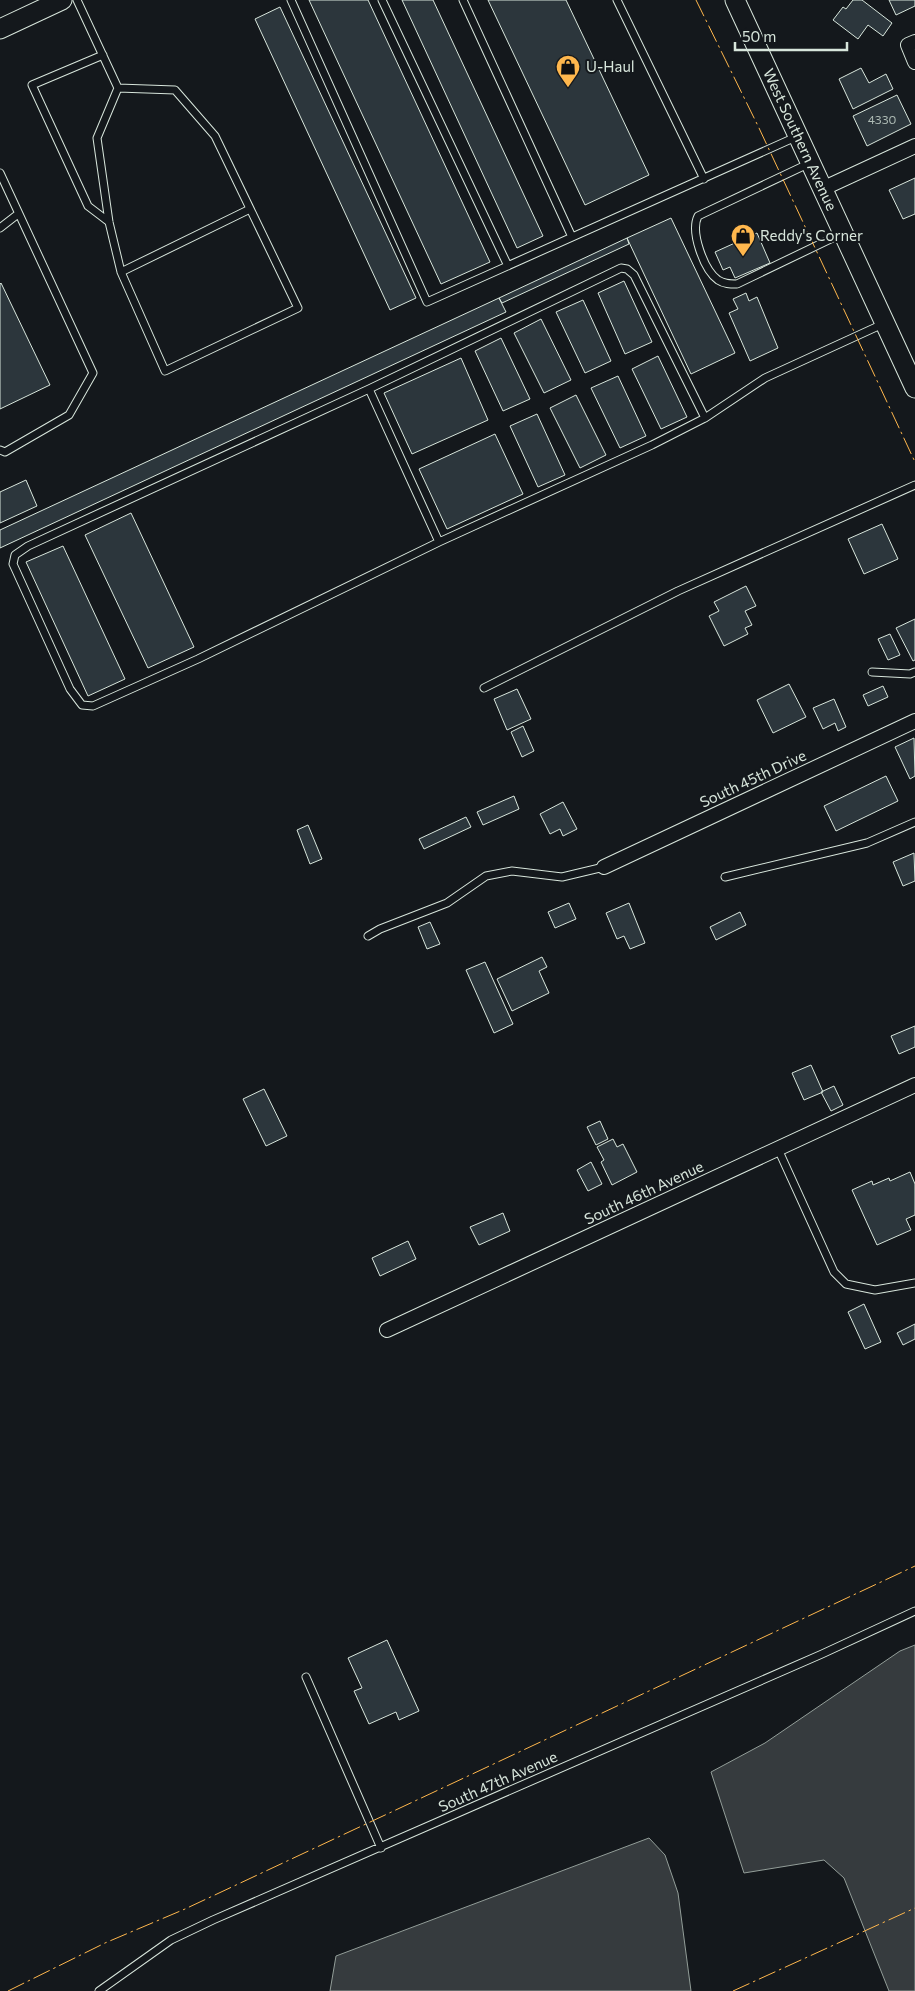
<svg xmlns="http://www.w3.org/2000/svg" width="915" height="1991" font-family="Commissioner,sans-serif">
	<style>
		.water { fill: #363b3e; stroke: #939e99 }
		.building { fill: #2c363c; stroke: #d8e6dc }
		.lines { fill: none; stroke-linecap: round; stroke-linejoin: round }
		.lane-casing { stroke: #d8e6dc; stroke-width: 9 }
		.street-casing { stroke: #d8e6dc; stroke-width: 16 }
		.secondary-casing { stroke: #d8e6dc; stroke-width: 21 }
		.lane { stroke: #14181c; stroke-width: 7 }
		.street { stroke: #14181c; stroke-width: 14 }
		.secondary { stroke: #14181c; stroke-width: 19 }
		.power { stroke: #ffb74d; stroke-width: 1; stroke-dasharray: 18 4 2.5 4; stroke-linecap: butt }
		.labels { text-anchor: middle; stroke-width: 4; stroke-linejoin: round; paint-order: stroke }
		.number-label { font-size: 12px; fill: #adbab4 }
		.poi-label { font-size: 15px; fill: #d8e6dc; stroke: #14181c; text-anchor: start }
		.street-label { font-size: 15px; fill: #d8e6dc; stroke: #14181c }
	</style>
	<rect width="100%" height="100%" fill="#14181c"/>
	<path class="water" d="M915,1645V1991H889L844,1878L824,1860L744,1873L711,1772L765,1743L900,1651Z
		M649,1838L665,1855L678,1893L691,1991H330L336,1956Z"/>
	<path class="building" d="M309,0H368L490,262L441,284Z
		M402,0H433L543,236L517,248Z
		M488,0H566L649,175L585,205Z
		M853,0H862L892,23L883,36L868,25L858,39L833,20L843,7L846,9Z
		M889,0H915V6L896,15Z
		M280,7L416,298L390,310L255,19Z
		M861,68L869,83L886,74L893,89L853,109L839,79Z
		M897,95L911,124L867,146L853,116Z
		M915,178V214L903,219L889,190Z
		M671,218L735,353L691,374L627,238Z
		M757,233L770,263L735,278L730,267L723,270L715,252Z
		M627,238L629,244L502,303L499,298Z
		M624,281L652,342L625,354L598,293Z
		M1,283L50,385L0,409V284Z
		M746,293L749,301L757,297L778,348L750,361L729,313L738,309L733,299Z
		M499,298L506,312L0,548V530Z
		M583,300L611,361L585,373L556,312Z
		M541,319L571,380L544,393L514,333Z
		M501,338L530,399L503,411L475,351Z
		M658,356L687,417L661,429L632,369Z
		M461,358L488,420L412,454L384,393Z
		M618,376L646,436L620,448L591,388Z
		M576,395L606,455L580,468L550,408Z
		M537,414L565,475L538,487L510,426Z
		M495,434L523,494L447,529L419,469Z
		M26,480L37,506L0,523V492Z
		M131,513L194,647L148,668L85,535Z
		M882,524L898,559L864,574L848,539Z
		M63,546L125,679L88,696L26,562Z
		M746,586L756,606L745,611L752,625L745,628L748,634L724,646L709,616L719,611L714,602Z
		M915,619V660L913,661L896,628Z
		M890,634L900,655L888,660L878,639Z
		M789,684L806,717L773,733L757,700Z
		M883,686L888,697L868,706L863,695Z
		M517,689L531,719L507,730L494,699Z
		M834,699L846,727L838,731L835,723L823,729L813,708Z
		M523,726L534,751L522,757L511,732Z
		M914,738L915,776L910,779L895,747Z
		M886,776L898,801L836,831L824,806Z
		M514,796L519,809L483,825L477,812Z
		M563,802L577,829L563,836L560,829L550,834L540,814Z
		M466,817L471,827L424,849L419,839Z
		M308,825L322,859L310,864L297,830Z
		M914,853L915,881L903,886L893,862Z
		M569,903L576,919L555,928L548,912Z
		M629,903L645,943L630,949L624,936L617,939L606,913Z
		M740,912L746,925L716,940L710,927Z
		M430,922L440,944L427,949L418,927Z
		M542,957L547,967L539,971L549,993L512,1011L497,979Z
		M485,962L513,1024L494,1033L466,970Z
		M915,1026V1047L899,1054L891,1036Z
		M811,1065L823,1092L804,1100L792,1073Z
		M834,1086L843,1105L831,1111L821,1092Z
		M264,1089L287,1136L266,1146L243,1099Z
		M600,1121L608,1139L596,1145L587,1127Z
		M613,1139L617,1147L623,1144L637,1172L612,1185L601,1162L604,1160L597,1147Z
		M591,1162L602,1184L588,1191L577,1170Z
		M910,1172L915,1184V1215L906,1219L911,1230L877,1245L852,1190L872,1181L873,1185L889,1178L890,1181Z
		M503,1213L510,1231L479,1245L470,1227Z
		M408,1241L416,1259L380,1276L372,1258Z
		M864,1304L881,1342L865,1349L848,1312Z
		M915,1324V1339L903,1345L897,1333Z
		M387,1640L419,1711L399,1720L396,1712L369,1724L354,1691L362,1688L348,1658Z"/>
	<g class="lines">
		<defs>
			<path id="lane" d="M77,0L118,88L97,138L109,222L121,272L165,371L298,308L215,136L175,90L118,88
				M291,0L427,302L798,136
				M382,0L508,266
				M463,0L572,237
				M617,0L704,179
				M103,55L32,85L88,206L109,222
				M810,163L698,216C690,232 704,270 718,280C724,284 730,284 737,284L843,233
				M0,173L93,373L69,415L5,452L0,450
				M0,228L18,214
				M121,272L250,209
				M369,389L439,542
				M705,418L634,275L627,269L621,268L369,389L28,546L15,555L13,564L70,689L82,705L93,706L198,659L439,542L652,445L705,418L765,378L885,323
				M872,672L910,674L915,672
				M484,688L678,591L915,485
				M725,877L867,843L915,822
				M368,936L380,929L447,903L486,876L512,871L562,877L604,867
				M778,1149L834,1272L846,1284L875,1290L915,1283
				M306,1677L381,1848
				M99,1991L171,1940L213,1920L822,1654L915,1611"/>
			<path id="street" d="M915,42L908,45L915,62
				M822,189L915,146
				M604,867L915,721
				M387,1330L915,1085"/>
			<g id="secondary">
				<path id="s1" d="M735,0L915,388"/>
				<path d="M0,29L62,0"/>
			</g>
		</defs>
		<use href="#lane" class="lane-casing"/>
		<use href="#street" class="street-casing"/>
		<use href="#secondary" class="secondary-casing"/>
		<use href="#lane" class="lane"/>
		<use href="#street" class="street"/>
		<use href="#secondary" class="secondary"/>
		<path class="power" d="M696,0L759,128L915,462
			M8,1991L105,1943L185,1909L915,1566
			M733,1991L915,1908"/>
	</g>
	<defs>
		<symbol id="shop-pin" viewBox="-11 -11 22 30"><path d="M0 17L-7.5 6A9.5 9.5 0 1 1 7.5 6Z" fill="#ffb74d" stroke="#14181c"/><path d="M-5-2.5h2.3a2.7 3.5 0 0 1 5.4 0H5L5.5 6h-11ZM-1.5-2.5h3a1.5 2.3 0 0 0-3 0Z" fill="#111"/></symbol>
	</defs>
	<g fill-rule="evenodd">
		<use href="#shop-pin" x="554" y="53" width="28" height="38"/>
		<use href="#shop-pin" x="729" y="222" width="28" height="38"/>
	</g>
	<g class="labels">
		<g class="number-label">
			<text x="882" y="124">4330</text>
		</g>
		<g class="poi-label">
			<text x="586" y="72">U-Haul</text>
			<text x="760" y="241">Reddy's Corner</text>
		</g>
		<g class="street-label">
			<text dy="5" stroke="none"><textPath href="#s1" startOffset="154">West Southern Avenue</textPath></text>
			<text transform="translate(753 779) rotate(-25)" y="5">South 45th Drive</text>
			<text transform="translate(644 1193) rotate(-25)" y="5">South 46th Avenue</text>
			<text transform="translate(498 1782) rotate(-24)" y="5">South 47th Avenue</text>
		</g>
	</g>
	<path d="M735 42v8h112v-8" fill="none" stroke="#d8e6dc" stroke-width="2.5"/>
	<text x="742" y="42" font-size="15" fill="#d8e6dc" stroke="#14181c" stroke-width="4" paint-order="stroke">50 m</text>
</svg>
